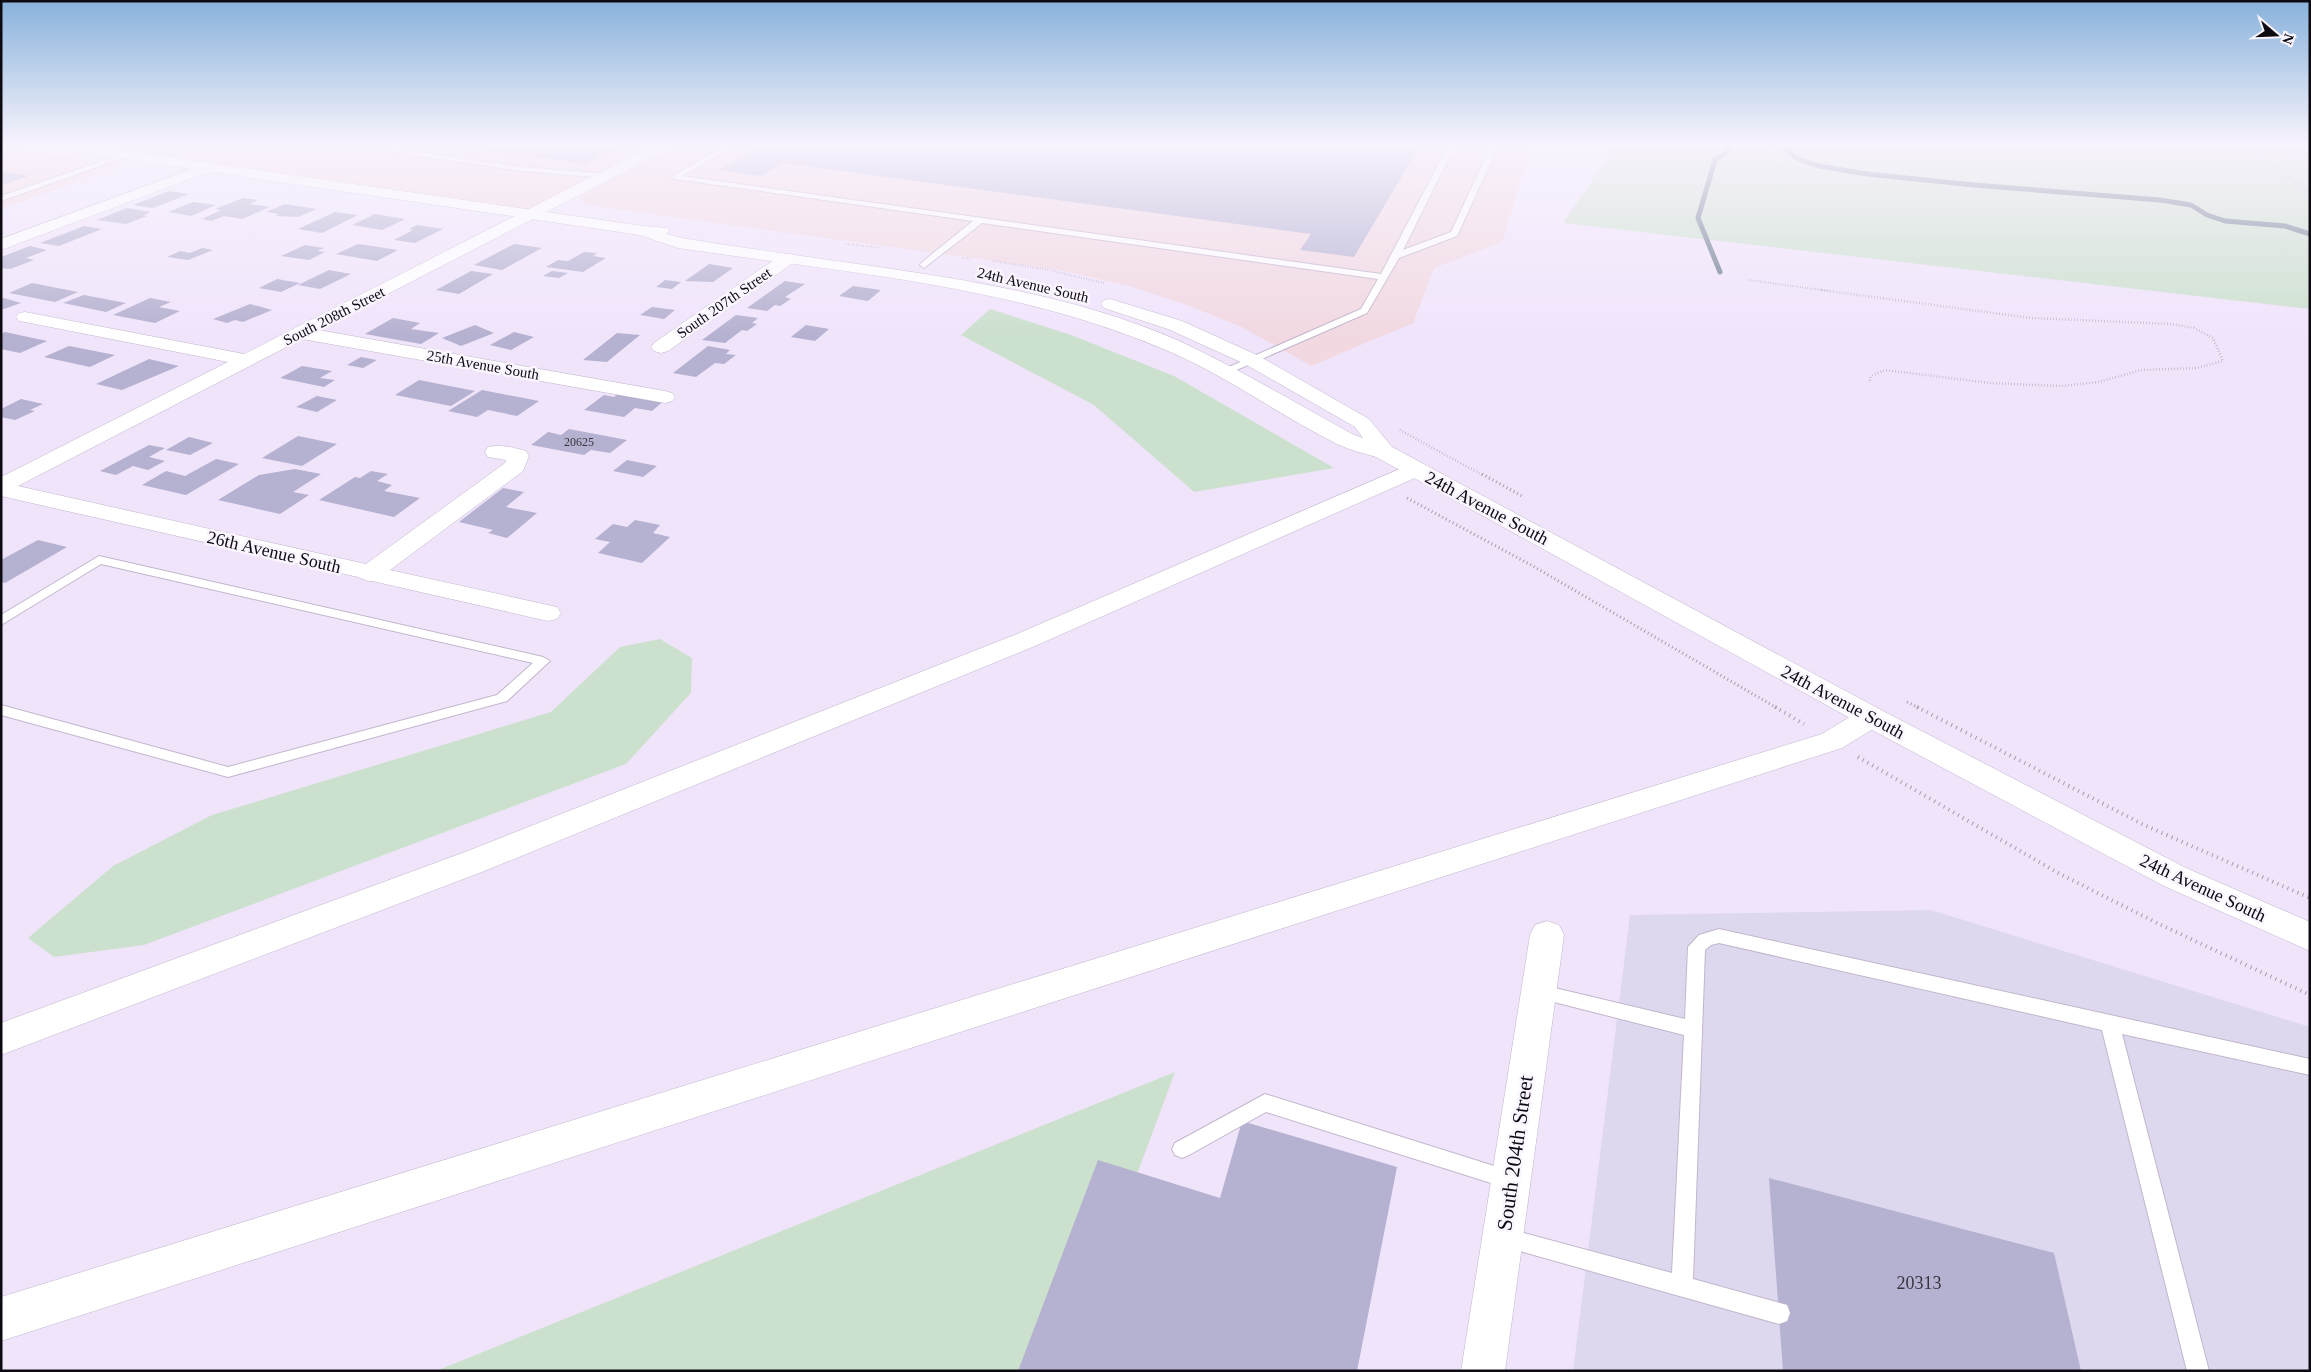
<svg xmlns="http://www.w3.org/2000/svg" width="2311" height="1372" font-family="'Times New Roman',serif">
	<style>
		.commercial { fill: #ded8ee }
		.industrial { fill: #f1d8e1 }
		.green { fill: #cce0ce }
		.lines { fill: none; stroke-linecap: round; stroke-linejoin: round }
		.stream { stroke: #6f7d91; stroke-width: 5 }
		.building { fill: #b5b1d0 }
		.lane-casing { stroke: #c2b6cc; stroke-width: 2 }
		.street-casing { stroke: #c2b6cc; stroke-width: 1 }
		.secondary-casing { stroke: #c2b6cc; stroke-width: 1 }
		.highway-casing { stroke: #c2b6cc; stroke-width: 1 }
		.path-far3 { stroke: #a59bad; stroke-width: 2; stroke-dasharray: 0.5 2; stroke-linecap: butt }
		.path-far2 { stroke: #a59bad; stroke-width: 2.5; stroke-dasharray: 0.5 2.5; stroke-linecap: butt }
		.path-far1 { stroke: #a59bad; stroke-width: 3; stroke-dasharray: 1 3; stroke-linecap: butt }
		.path { stroke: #a59bad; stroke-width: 4; stroke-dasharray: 1 4.5; stroke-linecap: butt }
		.lane { fill: #fff; fill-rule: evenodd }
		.street { fill: #fff; fill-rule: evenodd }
		.secondary { fill: #fff; fill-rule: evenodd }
		.highway { fill: #fff; fill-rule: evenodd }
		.labels { text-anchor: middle; stroke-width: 5; stroke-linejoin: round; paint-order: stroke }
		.far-number-label { font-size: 12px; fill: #383441 }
		.far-street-label { font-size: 15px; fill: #0e0a11; stroke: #faf5fe }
		.street-label { font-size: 18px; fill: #0e0a11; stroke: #faf5fe }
		.near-number-label { font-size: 18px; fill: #383441 }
		.near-street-label { font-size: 21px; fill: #0e0a11; stroke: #faf5fe }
	</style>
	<rect width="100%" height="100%" fill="#f0e4fb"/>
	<path class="commercial" d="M1931,910L2310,1027V1371H1573L1630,915Z"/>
	<path class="industrial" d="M88,144H654L523,212Z
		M680,144H1532L1502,242L1434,268L1413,323L1311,366L1242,327L1187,305L1129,286L1059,270L586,205L581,201V196Z
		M1,147L124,165L1,209Z"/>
	<path class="green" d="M1612,144H2310V309L1563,223L1607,159Z
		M990,309L1071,335L1174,376L1334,468L1194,492L1094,405L961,335Z
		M660,639L692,658L691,693L626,764L144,945L54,957L28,938L113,866L212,815L551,712L620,647Z
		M1175,1072L1064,1371H436Z"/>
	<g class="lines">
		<path class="stream" d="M1774,144L1786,149L1796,158L1819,166L1867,174L1974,185L2160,200L2191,205L2207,215L2225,221L2285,226L2310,234
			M1720,272L1698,218L1715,160L1729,151V144"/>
	</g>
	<path class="building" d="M444,144H626L585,164Z
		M765,144H1421L1354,257L1300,250L1311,234L782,163L761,176L719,170Z
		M1,171L29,176L1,185Z
		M169,191L189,194L153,208L133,205Z
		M243,198L258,200L250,204L270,207L242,219L224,216L211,221L202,219L221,210L215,209Z
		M193,202L216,205L191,216L168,212Z
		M285,204L317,209L298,217L276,216L279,214L266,212Z
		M127,208L151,212L143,215L147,216L126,224L97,220Z
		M335,212L358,215L322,233L298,229Z
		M375,214L405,219L382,230L352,225Z
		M417,225L443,229L415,243L394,240L413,230L409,229Z
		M84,226L102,229L59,246L40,243Z
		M358,244L398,250L377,261L336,254Z
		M514,244L542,248L502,270L474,265Z
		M305,245L324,248L317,251L325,252L309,260L281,256Z
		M30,246L47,250L26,258L34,260L10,269L1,268V257Z
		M202,248L213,250L188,260L167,257L180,251L190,253Z
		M584,252L597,253L593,256L606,258L583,272L546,267L558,260L568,261Z
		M709,264L733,268L713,282L685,281Z
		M329,270L351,274L320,289L298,285Z
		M471,271L493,274L459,294L436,290Z
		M552,271L568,273L559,278L543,276Z
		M277,279L300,283L281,292L259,288Z
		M665,280L681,282L672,289L656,287Z
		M785,281L805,284L785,297L791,299L780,306L775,305L767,311L747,308Z
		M32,283L78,292L55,302L9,293Z
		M853,286L881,290L868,301L839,296Z
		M84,295L126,303L106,312L63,303Z
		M4,298L21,303L1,310V299Z
		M150,298L171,302L159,307L180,311L155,323L113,315Z
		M250,304L272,310L243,322L235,320L227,323L213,319Z
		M652,307L675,310L664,319L640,315Z
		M736,315L758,318L752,323L757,324L747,331L742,330L725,343L702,340Z
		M393,318L420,323L411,329L439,333L421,344L365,334Z
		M475,325L494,333L461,346L442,338Z
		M806,325L829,329L815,341L791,337Z
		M5,332L47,341L20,353L1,349V334Z
		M514,332L534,337L511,350L490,345Z
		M617,333L640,335L607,362L583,360Z
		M69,346L115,355L90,367L44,357Z
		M708,346L730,350L726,354L736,355L724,364L715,363L696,377L673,373Z
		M361,357L377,360L363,368L347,365Z
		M149,359L179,366L122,390L96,384Z
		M302,366L332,371L320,378L335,380L324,387L280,378Z
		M419,380L475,391L451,406L395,395Z
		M482,390L539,401L517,416L488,410L477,417L448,411Z
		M620,392L665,400L652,411L635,408L624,417L584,410L604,395L614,397Z
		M317,396L337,400L317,412L296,407Z
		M21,399L43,404L30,410L35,411L15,420L1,417V409Z
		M569,429L627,440L610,453L591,450L584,455L531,445L548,432L561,435Z
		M298,436L337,444L302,466L262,458Z
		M189,437L213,443L190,455L166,450Z
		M149,445L165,448L149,457L165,461L148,470L133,466L116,475L100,471Z
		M216,459L239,464L186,495L142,485L166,471L185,476Z
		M627,460L657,466L643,477L613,471Z
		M295,469L321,474L293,492L309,495L280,514L218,500L259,475Z
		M371,471L388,474L377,481L392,485L384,491L420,498L394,517L319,500L355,477L360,478Z
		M503,488L524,492L506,507L537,513L507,538L488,533L493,530L459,522Z
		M635,520L660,525L653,533L670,537L642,563L598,553L610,542L595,539L613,524L627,527Z
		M38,540L67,547L5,583L1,582V560Z
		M1242,1121L1397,1167L1357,1371H1018L1098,1160L1220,1198Z
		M1769,1178L2054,1253L2081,1371H1783Z"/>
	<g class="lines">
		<defs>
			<path id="lane" d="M341,144H359L521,167L608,174L612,176L608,178L521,171Z
				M729,144H737L682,176L1381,274L1449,144H1456L1403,250L1451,232L1492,144H1499L1457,236L1399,258L1367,313L1225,375L1220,372L1222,370L1361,309L1378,279L982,223L924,268L920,265L921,263L973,221L675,179L671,177Z
				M122,154L129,156L1,201V196Z
				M99,556L543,657L550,661L507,701L228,777L1,715V705L228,767L497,695L533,663L101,564L1,625V615Z
				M1719,929L2310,1059V1075L2122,1034L2209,1371H2187L2102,1030L1719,943L1711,945L1705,950L1693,1279L1787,1305L1790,1313L1787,1321L1779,1324L1498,1245L1495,1238L1498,1231L1505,1228L1672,1273L1684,1035L1538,998L1532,996L1529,991L1532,986L1538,984L1685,1019L1688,947L1699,935Z
				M1265,1094L1510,1171L1517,1173L1520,1180L1517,1187L1510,1189L1266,1112L1189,1155L1182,1158L1175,1155L1172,1149L1175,1143Z"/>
			<path id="street" d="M656,144H674L672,147L318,330L665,391L672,393L675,397L672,401L665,403L302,339L18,486L366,564L505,463L506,460L488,457L485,452L488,447C501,444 514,448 526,451L529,456L523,471L390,570L557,607L561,613L557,619L548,621L372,581H368L358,577L1,496V477L228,362L25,322L19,321L16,317L19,313L25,312L244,354Z
				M206,164L213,168L211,171L1,250V239Z
				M787,254L793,255L795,259L793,263L668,351L661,353L654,351L651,347L654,343L781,255Z
				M1547,921L1559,925L1564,935L1505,1371H1461L1530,935L1535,925Z"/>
			<path id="secondary" d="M42,144H78L643,226L667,228L669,231L667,234L681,238C744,248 808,257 872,266C975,281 1081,298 1177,340C1238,368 1295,403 1354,435L1363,438L1355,427L1245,364L1168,329L1104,308L1101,304L1104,300L1110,299L1182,321L1259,356L1369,419L1392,447L1881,710L2186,868L2310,922V951L2164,886L1861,724L1376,457C1364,453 1349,450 1337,444C1277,414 1223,373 1161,348C1009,284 840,272 678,248L640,235L49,148Z"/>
			<path id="highway" d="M1416,462L1424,464L1427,469L1424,474L1035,646L487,870L1,1055V1023L465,852L1017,634Z
				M1871,707L1881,710L1885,717L1881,724L1842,748L1,1341V1297L1822,734L1861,710Z"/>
		</defs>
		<use href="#lane" class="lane-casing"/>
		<use href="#street" class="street-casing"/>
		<use href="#secondary" class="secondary-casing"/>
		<use href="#highway" class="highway-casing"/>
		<path class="path-far3" d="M2238,144L2265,158L2310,194
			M2266,144L2262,146L2271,150L2310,157
			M2251,149H2265
			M846,244L883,248
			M962,258L972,259
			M993,261L1049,270L1104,283
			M1748,280L1830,291"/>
		<path class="path-far2" d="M1821,290L2031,318L2171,324L2194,328L2213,338L2223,361L2197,368L2141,370L2099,382L2061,386L1990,383L1885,370L1871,376L1869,383
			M1400,430L1484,476"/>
		<path class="path-far1" d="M1482,474L1522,496
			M1407,498L1531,565L1777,708
			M1907,702L1919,708"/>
		<path class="path" d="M1775,707L1804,724
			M1917,707L2144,825L2310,898
			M1858,757L2060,874L2157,923L2310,995"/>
		<use href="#lane" class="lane"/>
		<use href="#street" class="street"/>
		<use href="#secondary" class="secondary"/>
		<use href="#highway" class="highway"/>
	</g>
	<linearGradient id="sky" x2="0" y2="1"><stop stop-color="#88b2db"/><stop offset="0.43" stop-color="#f8f3fd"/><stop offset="1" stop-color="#f8f3fd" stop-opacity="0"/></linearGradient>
	<rect width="2311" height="336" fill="url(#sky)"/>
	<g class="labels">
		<g class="far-number-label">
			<text x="579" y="446">20625</text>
		</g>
		<g class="far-street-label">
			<text transform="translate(1033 285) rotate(13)" y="5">24th Avenue South</text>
			<text transform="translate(724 303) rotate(-35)" y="5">South 207th Street</text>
			<text transform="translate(334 316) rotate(-27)" y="5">South 208th Street</text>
			<text transform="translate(483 365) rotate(10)" y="5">25th Avenue South</text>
		</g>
		<g class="street-label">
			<text transform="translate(1487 508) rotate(28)" y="6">24th Avenue South</text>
			<text transform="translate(274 552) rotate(13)" y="6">26th Avenue South</text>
			<text transform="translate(1843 702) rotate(28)" y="6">24th Avenue South</text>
			<text transform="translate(2203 888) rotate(25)" y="6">24th Avenue South</text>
		</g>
		<g class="near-number-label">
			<text x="1919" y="1289">20313</text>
		</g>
		<g class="near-street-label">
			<text transform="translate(1515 1153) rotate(-82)" y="7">South 204th Street</text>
		</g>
	</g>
	<rect width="2311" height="1372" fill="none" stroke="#0e0a11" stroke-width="5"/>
	<g transform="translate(2276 35) rotate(109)" stroke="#faf5fe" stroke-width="4" paint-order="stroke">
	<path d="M0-4L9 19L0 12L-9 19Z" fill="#0e0a11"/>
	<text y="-8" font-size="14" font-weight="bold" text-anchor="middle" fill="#0e0a11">N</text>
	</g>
</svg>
